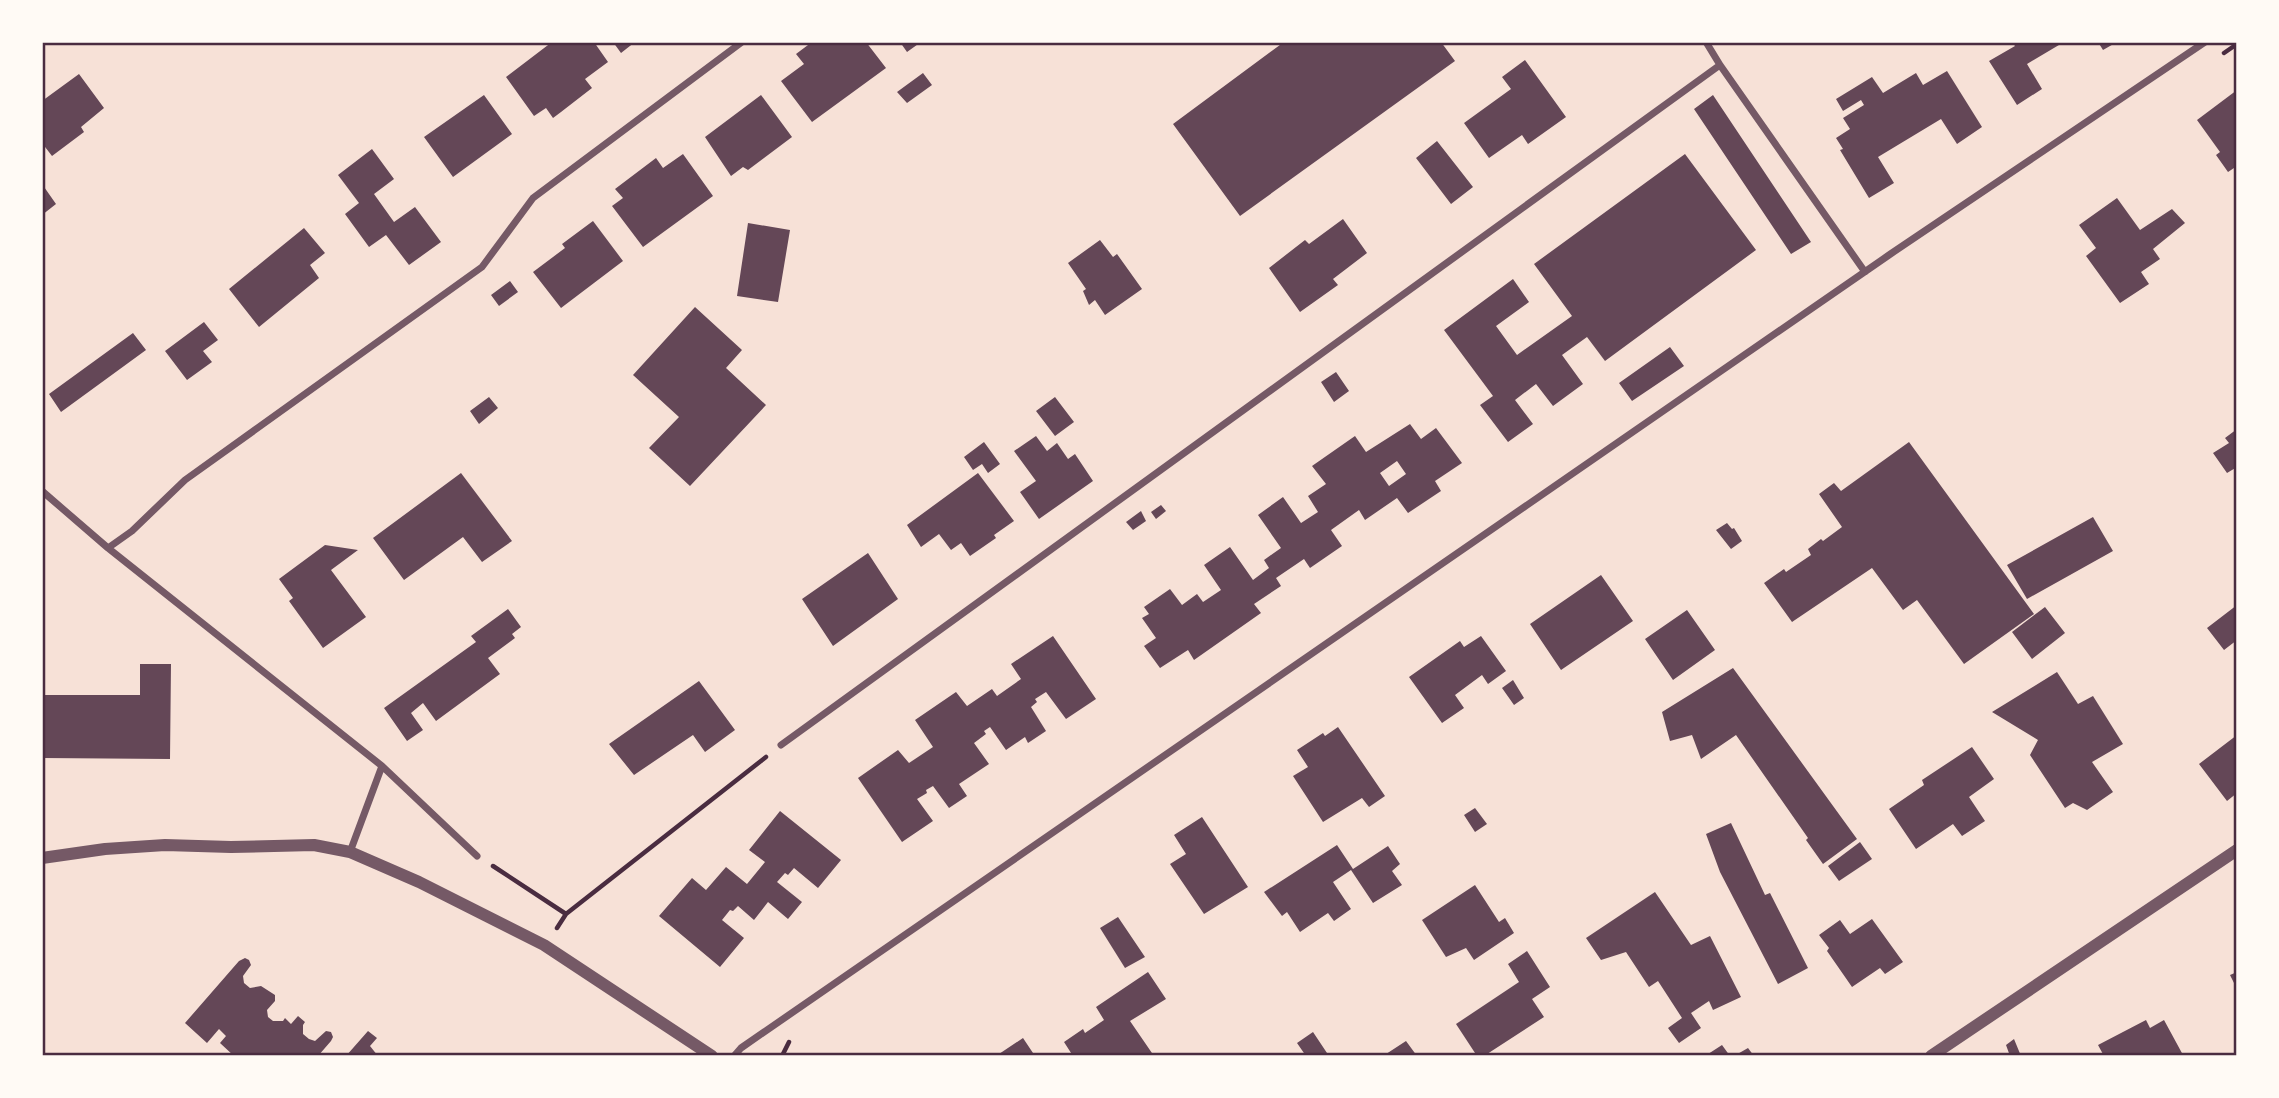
<svg xmlns="http://www.w3.org/2000/svg" width="2279" height="1098" font-family="'Asap Condensed',sans-serif">
	<style>
		.building { fill: #644757; fill-rule: evenodd }
		.lines { fill: none; stroke-linecap: round; stroke-linejoin: round }
		.path { stroke: #4a2c40; stroke-width: 4.5 }
		.minor { stroke: #755966; stroke-width: 7 }
		.tertiary { stroke: #755966; stroke-width: 12 }
		.neatline { fill: none; stroke: #4a2c40; stroke-width: 2.5 }
	</style>
	<rect width="100%" height="100%" fill="#f7e1d7"/>
	<path class="building" d="M552,42H594L608,62L585,79L592,88L561,112L553,118L546,108L534,116L506,77Z
		M613,42H635L621,53Z
		M812,42H866L886,68L812,122L781,81L804,64L796,54Z
		M900,42H921L907,52Z
		M1284,42H1441L1455,61L1240,216L1173,124Z
		M2012,42H2064L2027,64L2042,89L2017,105L1989,61L2015,46Z
		M2098,42H2117L2103,50Z
		M1525,60L1566,117L1528,144L1522,135L1489,158L1464,123L1511,89L1502,77Z
		M1947,71L1982,127L1957,144L1941,119L1878,157L1894,183L1869,198L1840,150L1843,149L1836,138L1850,129L1843,118L1864,105L1861,100L1843,111L1836,99L1872,77L1883,93L1916,73L1923,85Z
		M923,73L932,85L907,103L897,92Z
		M79,74L104,108L81,127L84,132L52,156L42,143V101Z
		M2237,90V166L2228,172L2216,155L2220,152L2197,120Z
		M484,95L512,134L453,177L424,137Z
		M761,95L792,137L748,170L743,167L731,176L705,137Z
		M1713,95L1811,242L1791,254L1694,109Z
		M1437,141L1473,187L1451,204L1416,158Z
		M372,149L394,179L374,194L394,222L415,207L441,242L409,265L386,235L369,247L345,214L359,203L338,175Z
		M683,154L713,196L643,247L612,206L623,198L615,189L656,158L663,168Z
		M1685,154L1756,250L1605,361L1587,337L1562,355L1583,384L1553,406L1536,384L1515,400L1533,424L1508,442L1480,405L1493,396L1444,330L1513,279L1529,302L1496,326L1517,355L1572,316L1534,264Z
		M42,184L56,204L42,215Z
		M2117,198L2140,230L2172,209L2185,223L2153,249L2160,259L2141,272L2149,284L2120,303L2086,256L2096,248L2079,225Z
		M1343,219L1367,253L1333,279L1338,285L1300,312L1269,268L1305,240L1309,244Z
		M593,221L623,261L561,308L533,272L565,248L562,244Z
		M748,223L790,230L778,302L737,296Z
		M304,228L325,253L310,265L319,278L259,327L229,289Z
		M1100,240L1113,257L1117,254L1142,289L1105,315L1095,300L1089,305L1083,291L1086,289L1068,263Z
		M510,281L518,292L499,306L491,295Z
		M695,307L742,350L726,368L766,405L690,486L649,448L679,417L633,375Z
		M204,322L218,340L203,351L212,362L187,380L165,351Z
		M133,333L146,350L61,412L49,394Z
		M1670,347L1684,366L1632,401L1619,383Z
		M1336,372L1349,391L1334,402L1321,382Z
		M489,397L498,408L479,424L470,411Z
		M1055,397L1074,422L1055,436L1036,411Z
		M1410,424L1421,439L1436,428L1462,463L1435,481L1441,491L1408,513L1397,498L1365,520L1359,510L1331,530L1342,546L1310,568L1304,559L1276,578L1281,586L1254,604L1261,613L1194,660L1188,650L1160,668L1144,646L1156,638L1142,618L1149,614L1144,607L1170,589L1182,605L1197,594L1203,602L1221,590L1204,565L1230,547L1253,580L1269,568L1264,560L1281,548L1258,515L1283,497L1301,523L1318,512L1308,496L1326,484L1312,466L1355,436L1366,452ZM1397,461L1406,474L1389,486L1380,473Z
		M2237,429V467L2227,473L2213,453L2229,443L2225,438Z
		M1036,436L1047,451L1057,443L1068,459L1075,454L1093,481L1039,519L1020,492L1036,481L1014,451Z
		M984,442L1000,464L988,473L982,464L973,470L964,457Z
		M1909,442L2034,614L1964,664L1917,600L1903,610L1872,568L1792,622L1764,583L1784,569L1786,572L1811,555L1808,549L1821,539L1823,541L1842,527L1819,494L1834,483L1841,491Z
		M461,473L512,541L482,562L463,537L404,580L373,538Z
		M978,473L1014,521L994,535L996,538L970,556L961,543L951,550L939,534L921,547L907,525Z
		M1161,505L1166,511L1156,519L1151,512Z
		M1141,511L1146,521L1133,530L1126,522Z
		M2093,517L2113,551L2027,599L2007,565Z
		M1727,523L1732,529L1734,528L1742,541L1731,549L1716,530Z
		M325,545L358,550L331,570L366,617L323,648L289,601L293,598L279,579Z
		M868,553L898,599L833,646L802,599Z
		M1601,575L1633,621L1561,670L1530,624Z
		M2237,605V640L2224,650L2207,628Z
		M2045,607L2065,633L2032,659L2012,632Z
		M508,609L521,627L512,634L515,638L488,658L500,674L436,721L423,703L411,713L423,730L407,741L384,708L476,642L471,636Z
		M1687,610L1715,650L1673,680L1645,639Z
		M1053,636L1096,699L1066,719L1046,692L1035,699L1037,702L1031,707L1046,731L1028,743L1025,737L1006,750L990,727L984,731L986,734L974,743L989,764L959,784L967,796L949,808L933,786L926,790L927,793L917,799L933,821L902,842L858,778L898,750L909,763L933,747L915,720L956,692L967,706L992,689L997,696L1021,679L1011,664Z
		M1481,636L1506,671L1488,684L1482,675L1455,695L1464,708L1442,723L1409,677L1460,641L1464,647Z
		M140,664H171L170,759L42,758V695H140Z
		M1733,668L1857,839L1823,864L1806,840L1808,838L1736,735L1701,759L1692,735L1670,741L1662,712Z
		M2057,672L2078,704L2093,696L2123,744L2092,762L2113,792L2087,810L2073,803L2065,808L2030,755L2038,740L1992,712Z
		M1513,680L1524,698L1514,705L1502,688Z
		M699,681L735,730L705,752L693,735L634,775L609,744Z
		M1338,727L1385,796L1369,807L1362,798L1323,822L1293,776L1308,767L1297,750L1323,733L1325,736Z
		M2237,735V793L2227,801L2199,764Z
		M1972,747L1994,779L1969,797L1985,821L1962,836L1953,824L1916,849L1889,809L1924,785L1922,780Z
		M1475,808L1487,824L1475,832L1464,815Z
		M780,811L841,860L818,888L794,868L788,875L785,873L777,882L802,902L788,919L768,902L754,920L738,906L733,911L730,910L722,920L744,938L720,967L659,916L692,878L706,890L726,867L747,884L765,862L749,850Z
		M1202,817L1248,887L1204,914L1170,864L1186,854L1174,835Z
		M1731,823L1765,895L1770,893L1808,968L1778,984L1720,872L1706,834Z
		M1860,842L1872,859L1839,881L1828,866Z
		M1337,845L1353,869L1388,846L1400,864L1392,871L1402,885L1373,903L1351,870L1333,882L1351,909L1334,921L1328,913L1300,932L1287,912L1282,916L1264,892Z
		M1475,885L1499,922L1505,918L1514,933L1474,960L1466,948L1446,957L1422,920Z
		M1655,892L1691,945L1710,936L1741,997L1713,1010L1709,1001L1691,1013L1701,1028L1679,1043L1668,1028L1682,1018L1658,981L1649,987L1626,952L1601,960L1586,938Z
		M1118,917L1145,957L1125,968L1100,928Z
		M1872,919L1903,962L1885,974L1880,968L1852,987L1827,951L1829,948L1819,935L1840,920L1850,934Z
		M1527,951L1550,987L1532,999L1544,1017L1484,1056H1477L1456,1024L1519,982L1508,964Z
		M245,958L249,960L251,965L243,976L244,983L250,988L261,986L275,995V1001L267,1010L268,1017L273,1021H283L285,1018L291,1024L298,1016L305,1022L303,1025V1034L309,1039L315,1041L326,1031L331,1032L333,1037L331,1041L318,1056H234L220,1043L226,1036L219,1029L207,1043L185,1023L239,961Z
		M1148,972L1166,999L1130,1021L1154,1056H1073L1064,1042L1083,1029L1085,1033L1104,1020L1096,1007Z
		M2237,972V989L2230,975Z
		M2146,1020L2150,1028L2164,1020L2183,1055L2104,1056L2098,1045Z
		M368,1031L377,1038L370,1046L378,1056H346Z
		M1313,1032L1329,1056H1306L1297,1043Z
		M1023,1038L1035,1056H996Z
		M2014,1039L2021,1056H2010L2006,1045Z
		M1406,1041L1417,1056H1383Z
		M1722,1045L1730,1056H1705Z
		M1748,1048L1754,1056H1734Z"/>
	<g class="lines">
		<path class="path" d="M2224,53L2237,44
			M493,866L566,914
			M557,928L566,914L766,757
			M782,1056L789,1042"/>
		<path class="minor" d="M1706,42L1720,65L1865,272
			M42,491L108,548L382,766L477,856
			M108,548L132,531L185,480L482,267L533,198L742,42
			M781,745L1720,65
			M350,852L382,766
			M734,1056L741,1048L1889,255L2205,42"/>
		<path class="tertiary" d="M42,858L105,849L165,845L231,847L314,845L350,852L419,882L544,945L712,1056
			M1931,1056L2237,850"/>
	</g>
	<rect width="2279" height="1098" fill="none" stroke="#fffaf5" stroke-width="88"/>
	<rect x="44" y="44" width="2191" height="1010" class="neatline"/>
</svg>
